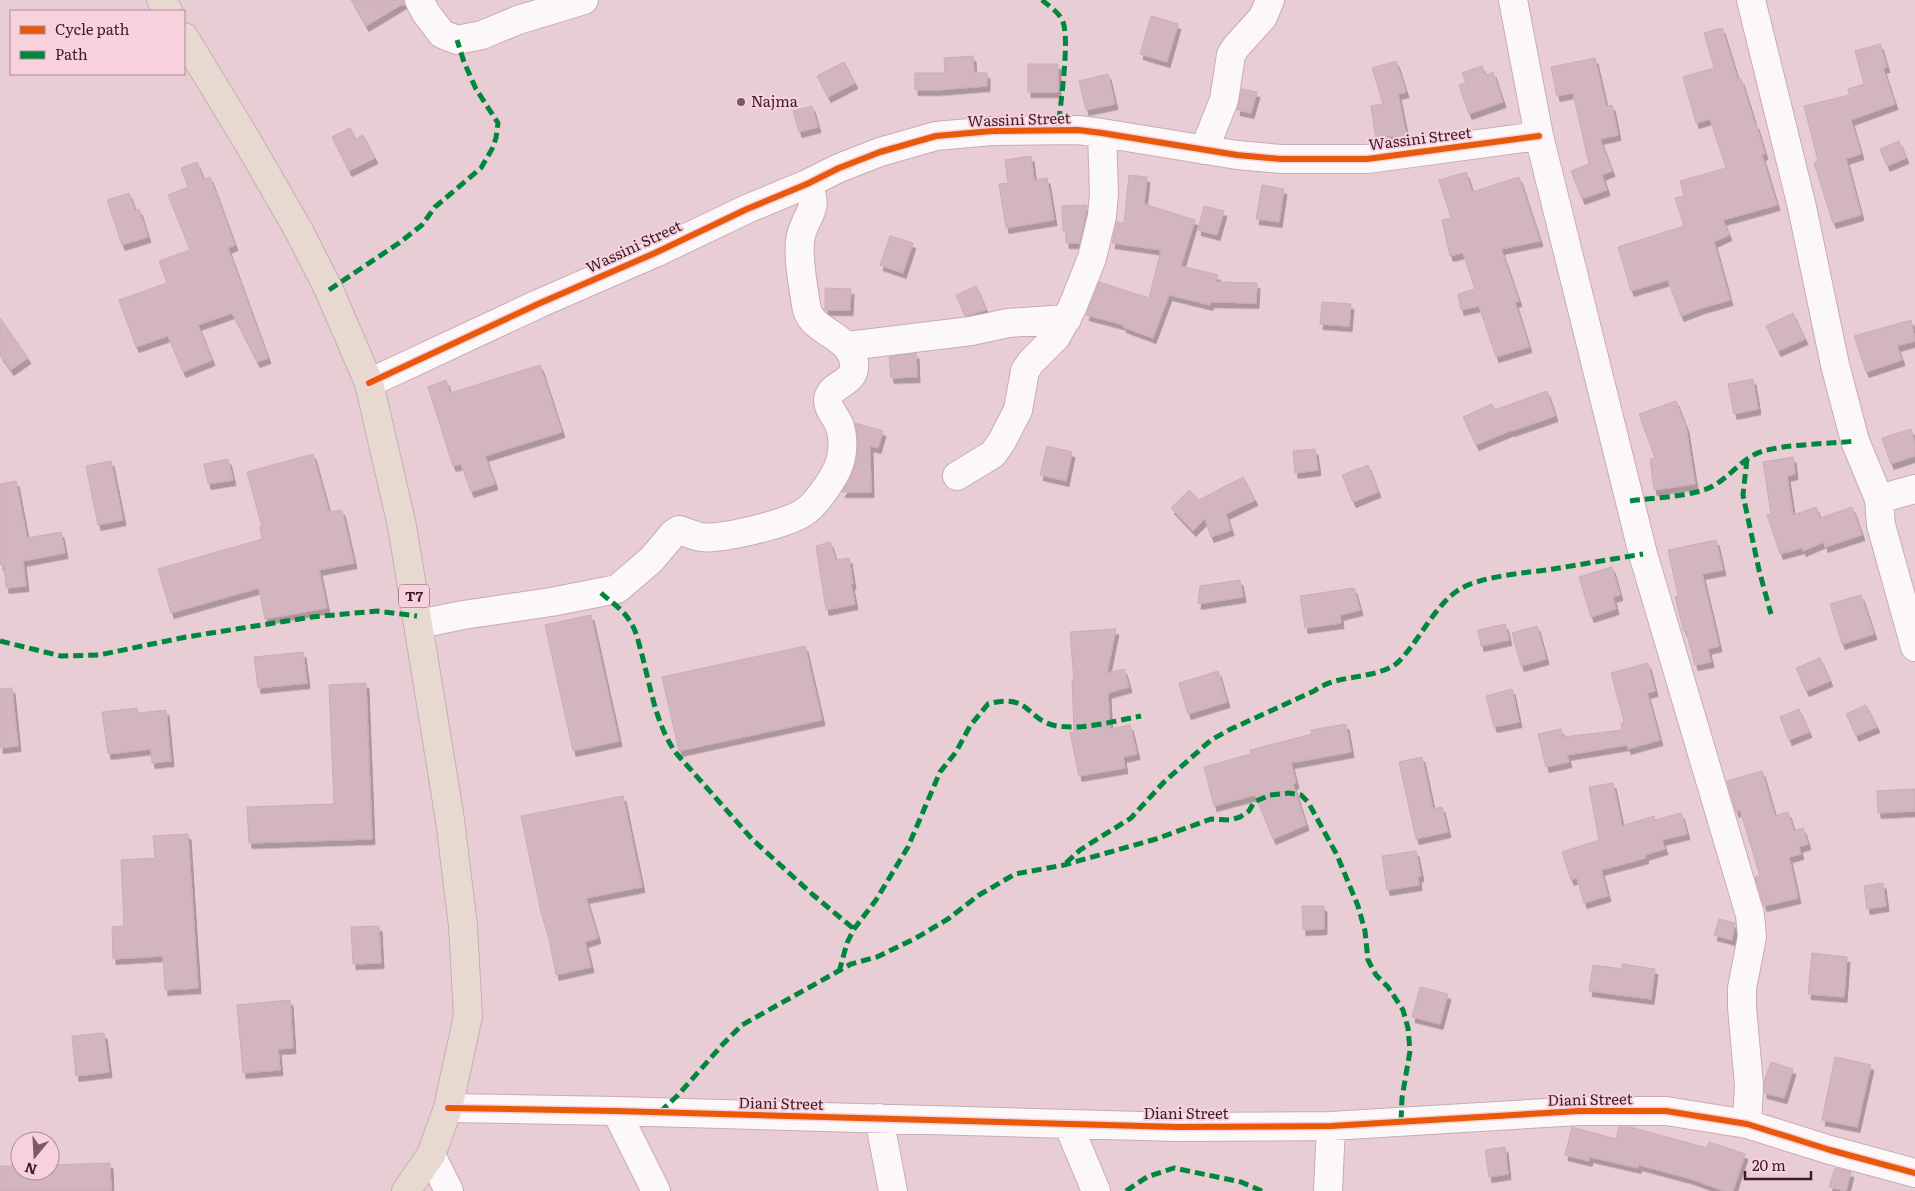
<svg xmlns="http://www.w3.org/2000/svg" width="1915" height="1191" font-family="Literata,serif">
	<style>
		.building { fill: #d2b5be; stroke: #caadb6; filter: url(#shadow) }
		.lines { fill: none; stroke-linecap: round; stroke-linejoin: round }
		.minor-casing { stroke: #c8abb4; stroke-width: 30 }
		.highway-casing { stroke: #c2afb5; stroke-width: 30 }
		.minor { stroke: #fcf8f9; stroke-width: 28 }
		.highway { stroke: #e8d9d0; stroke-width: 28 }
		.quiet { stroke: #00873e; stroke-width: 5; stroke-dasharray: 10 5; stroke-linecap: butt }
		.cycleway-casing { stroke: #f7d2dc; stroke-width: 9 }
		.cycleway { stroke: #e8590c; stroke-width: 6 }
		.poi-dot { fill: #7a5b65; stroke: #f7d2dc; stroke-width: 2 }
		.labels { text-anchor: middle; stroke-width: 4; stroke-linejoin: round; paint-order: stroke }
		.shield { fill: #f7d2dc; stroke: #76535e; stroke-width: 1 }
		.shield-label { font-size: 14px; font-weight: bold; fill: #3e1d28 }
		.poi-label { font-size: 15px; fill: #3e1d28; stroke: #f7d2dc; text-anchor: start }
		.street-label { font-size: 15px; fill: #3e1d28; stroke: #f7d2dc }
	</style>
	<defs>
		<filter id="shadow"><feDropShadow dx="3" dy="5.5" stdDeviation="0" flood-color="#0004"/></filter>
	</defs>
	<rect width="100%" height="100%" fill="#e9cdd5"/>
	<path class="building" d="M351,0H403L404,3L366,26Z
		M1151,16L1178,24L1167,62L1140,54Z
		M1722,28L1738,80L1741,79L1755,124H1756L1765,154L1762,155L1777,205L1723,220L1729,235L1714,242L1730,300L1702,308L1681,316L1668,280L1631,291L1618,247L1684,226L1675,198L1684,196L1680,181L1726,168L1710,119L1696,123L1683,77L1714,68L1704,33Z
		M1880,44L1887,67L1883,68L1895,104L1851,120L1861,154L1846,159L1861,215L1833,223L1814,163L1818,161L1804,106L1850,95L1848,89L1864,84L1855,51Z
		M973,56L974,73H987V86L937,90H915V73H945L944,58Z
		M1595,58L1606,106L1612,105L1618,135L1600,139L1612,171L1602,175L1607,190L1582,199L1571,171L1589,164L1573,93L1557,96L1551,67Z
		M1396,61L1406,92L1398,94L1407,138L1395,140L1394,136L1376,139L1371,106L1383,104L1372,68Z
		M844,62L855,83L828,97L817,76Z
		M1028,64H1058V92H1028Z
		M1482,66L1486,75L1493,72L1503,102L1469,114L1459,85L1466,83L1462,73Z
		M1108,74L1115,104L1086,110L1079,81Z
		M1242,89L1257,92L1251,113L1237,110Z
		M812,106L818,127L799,132L793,111Z
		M350,128L356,139L363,135L375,158L349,171L332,137Z
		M1899,141L1906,158L1887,166L1880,149Z
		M1031,156L1034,180L1047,178L1054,220L1006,228L999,184L1008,183L1005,160Z
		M197,162L204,180L210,177L235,245L228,248L268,358L257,362L232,313L198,325L212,360L183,372L168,336L136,347L119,300L167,283L159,261L190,250L168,195L188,187L181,168Z
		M1466,172L1472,192L1519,177L1540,241L1501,249L1519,301L1515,302L1529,347L1496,357L1479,306L1461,310L1458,294L1475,289L1463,253L1450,256L1442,220L1451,218L1439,180Z
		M1129,175L1147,177L1144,204L1195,220L1181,266L1218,275L1216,282L1257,283L1256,303L1211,302L1210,305L1169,295L1153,338L1123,327L1124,325L1086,315L1099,282L1149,298L1161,250L1112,243L1117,222L1124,223Z
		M1262,185L1284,189L1279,222L1256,219Z
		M129,193L135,210L139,209L148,237L122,245L107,200Z
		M1087,205L1080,243H1066V231H1063L1062,206Z
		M1204,206L1224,211L1217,235L1198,230Z
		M890,236L913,243L903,273L880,265Z
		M976,286L986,310L965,316L956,295Z
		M825,288L851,289L850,310H825Z
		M1322,302L1351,304L1349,326L1320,324Z
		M1793,313L1805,339L1778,351L1766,326Z
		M0,318L28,358L11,370L0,355Z
		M1911,320L1915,341L1897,346L1902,360L1866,372L1854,336Z
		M916,353L917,377L891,378L889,357Z
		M540,365L562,432L485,456L495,484L471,492L461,464L453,466L428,387L446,380L450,393Z
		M1753,379L1758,409L1734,414L1728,384Z
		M1547,391L1555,416L1512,431V430L1476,445L1463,417L1492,404L1495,410Z
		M1676,401L1686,427L1695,484L1654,490L1650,459L1655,458L1639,414Z
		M855,423L883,431L878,448L870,446L871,492H842L850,479L856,461L858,441Z
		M1911,429L1915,443V456L1891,464L1882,438Z
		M1047,446L1072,452L1066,481L1040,475Z
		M1315,449L1318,470L1295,473L1293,451Z
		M313,454L329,512L342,510L354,563L319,570L327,608L265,619L259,588L171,613L158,569L262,539L260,527H262L247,472Z
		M1793,457L1795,474L1787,476L1793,515L1816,507L1820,518L1852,507L1862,535L1825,547L1824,542L1803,551L1802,548L1780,554L1767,515L1771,514L1763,462Z
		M228,459L233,480L208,484L204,464Z
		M111,461L123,520L98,525L86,466Z
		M1368,465L1378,492L1353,502L1342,475Z
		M1243,477L1255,500L1226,514L1231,530L1211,537L1205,519L1193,531L1171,508L1189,490L1199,500Z
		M16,481L27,538L61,532L65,553L23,561L26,586L6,588L4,564L0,565V484Z
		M1716,540L1723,570L1702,574L1719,646L1708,649L1711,662L1695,665L1686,631L1684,632L1675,597L1678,596L1668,550Z
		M830,542L836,560L849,558L853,584H851L855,604L826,610L816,546Z
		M1612,567L1620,595L1613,597L1616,609L1591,617L1579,577Z
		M1240,580L1243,597L1198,604L1200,586Z
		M1354,588L1360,610L1340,615L1341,623L1305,628L1300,596Z
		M1861,595L1874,634L1842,644L1830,604Z
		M591,615L619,741L573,751L545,625Z
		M1505,624L1509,640L1481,646L1478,630Z
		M1537,626L1546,659L1521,666L1512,633Z
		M1116,629L1107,673L1124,669L1129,687L1108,693L1110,729L1130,725L1137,754L1123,757L1125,768L1079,776L1070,732H1074L1072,680H1074L1070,632Z
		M805,646L822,720L679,751L662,677Z
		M303,652L307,683L258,688L254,657Z
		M1820,658L1830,681L1806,691L1796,668Z
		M1648,663L1655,691L1647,693L1660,740L1628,749L1627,745L1567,755L1569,762L1546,767L1538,734L1561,729L1563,737L1622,730L1621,723L1624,722L1611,673Z
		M1218,671L1227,702L1188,714L1179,683Z
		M366,683L372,839L249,843L247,807L334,804L329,685Z
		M12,688L18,746L0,748V689Z
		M1512,689L1519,722L1494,727L1486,696Z
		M1866,705L1877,727L1856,736L1846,714Z
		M137,708L138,713L166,710L171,761L152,763L151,749L108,754L102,712Z
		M1799,709L1809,732L1789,740L1780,717Z
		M1346,724L1351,752L1291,763L1296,783L1293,784L1306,825L1273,839L1255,795L1214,806L1204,767L1251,754L1250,750L1312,734L1311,730Z
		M1422,757L1433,809L1442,807L1448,832L1416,839L1399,762Z
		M1762,771L1775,816L1788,812L1794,831L1803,828L1808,844L1799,847L1801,854L1789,857L1798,898L1764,906L1755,877L1760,876L1740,810L1736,812L1727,781Z
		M1613,783L1622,826L1654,816L1655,820L1681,813L1687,834L1662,840L1665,849L1645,855L1646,858L1601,870L1608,896L1584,903L1577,878L1571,880L1562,852L1599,840L1589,787Z
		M1915,789V811L1878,813L1877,791Z
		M623,796L642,887L586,898L598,938L585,942L591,967L556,975L549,939L541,912L521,816Z
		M188,834L198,988L165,990L163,956L113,959L112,927L124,926L121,860L155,858L153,836Z
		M1416,851L1421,876H1418L1419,885L1387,890L1382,856Z
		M1883,883L1886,906L1867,909L1864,886Z
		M1302,906H1324V929L1303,930Z
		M1719,919L1735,923L1732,940L1714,935Z
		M379,926L381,963L353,964L351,927Z
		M1812,953L1847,957L1844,997L1808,994Z
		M1622,964L1655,969L1651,999L1589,991L1593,965L1622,969Z
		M1420,987L1448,994L1440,1024L1412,1017Z
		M290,1000L293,1048L278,1049L280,1070L243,1073L237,1005Z
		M104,1033L109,1072L76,1076L72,1036Z
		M1835,1057L1871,1065L1857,1127L1822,1120Z
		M1771,1062L1793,1069L1784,1098L1764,1093V1082Z
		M1572,1127L1616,1139L1619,1127H1630L1707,1148L1709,1142L1745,1154L1733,1191H1724L1691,1179L1639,1165L1638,1168L1590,1157L1589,1161L1565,1155Z
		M1505,1147L1508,1174L1489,1177L1485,1150Z
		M110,1163L111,1191H0V1166H20V1171H50V1165Z
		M1835,1168L1851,1172L1846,1191L1829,1187Z"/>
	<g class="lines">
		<defs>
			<path id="minor" d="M419,0L426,13L442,34L457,40L482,35L518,20L584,0
				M1513,0L1539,136L1643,554L1750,915L1752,937L1742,988V1007L1749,1085L1747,1124
				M1751,0L1802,207L1835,365L1855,441L1879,499
				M1204,150L1224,100L1231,55L1236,47L1263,17L1270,0
				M848,346L971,331L1008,323L1067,319
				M369,383L538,304L655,253L747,209L807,184L839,168L880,152L936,136L992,131L1078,130L1102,133L1237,155L1281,159H1367L1539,136
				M957,476L993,454L1002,441L1018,410L1025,371L1031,362L1056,337L1072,308L1092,258L1102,216L1104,194L1102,133
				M1915,489L1879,499L1881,525L1915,647
				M419,624L463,615L551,602L617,589L651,560L673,534L679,530C686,532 694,536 701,537C721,540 785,524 803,513C816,505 838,474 841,458C843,448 843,434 839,424C836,417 828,409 828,401C828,383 857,385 854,363C850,333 809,333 806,305C803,284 798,261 800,241C803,216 822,211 807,184
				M448,1108L616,1111L1177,1127L1331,1126L1579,1111H1666L1747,1124L1830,1150L1915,1173
				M616,1111L656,1191
				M879,1118L893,1191
				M1068,1124L1096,1191
				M431,1155L449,1191
				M1328,1191L1331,1126"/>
			<path id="highway" d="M161,0L168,11
				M184,37L249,144L299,231L329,290L369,383L402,526L450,820L463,926L468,1016L448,1108L431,1155L406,1191"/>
		</defs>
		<use href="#minor" class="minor-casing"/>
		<use href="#highway" class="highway-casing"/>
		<use href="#minor" class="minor"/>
		<use href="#highway" class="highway"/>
		<path class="quiet" d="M1042,0C1049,6 1060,13 1063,22C1070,40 1060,107 1058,130
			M329,290L399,243L422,225L435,207L481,168L492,149L496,138L498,123L476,89L464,62L457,40
			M1747,459L1743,495L1759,570L1771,614
			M1630,501C1652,498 1696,496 1713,486C1731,476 1743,457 1763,451C1789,444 1828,444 1855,441
			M601,593C611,602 624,610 631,623C637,632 639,645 642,655C651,689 656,725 676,753L752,839L812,894L854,929
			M0,641L61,656L99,655L186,637L312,617L377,611L417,616
			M1066,863L1080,850L1131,818L1164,782L1211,740L1231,729L1314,691C1337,674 1368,680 1393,666C1400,662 1406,653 1411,647C1424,630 1439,603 1457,591C1478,576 1526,573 1553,569C1583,564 1613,559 1643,554
			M839,972L847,943L854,929L876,900L908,847L940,772L956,752L970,726L988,704C1031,692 1026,721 1057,726C1085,730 1114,721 1141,716
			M660,1112L678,1095L723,1044L742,1025L851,964L877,957L916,938L948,919L979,895L1015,874L1064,865L1156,839L1211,819L1230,820L1240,817L1249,811L1254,802L1270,795L1289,793L1301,795L1308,802L1337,855L1358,906L1365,931L1368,960L1376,975L1388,987L1403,1010L1408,1028L1410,1051L1402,1098L1401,1122
			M1126,1191L1147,1177L1174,1168L1241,1182L1262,1191"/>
		<defs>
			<path id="cycleway" d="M369,383L538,304L655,253L747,209L807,184L839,168L880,152L936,136L992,131L1078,130L1102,133L1237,155L1281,159H1367L1539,136
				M448,1108L616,1111L1177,1127L1331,1126L1579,1111H1666L1747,1124L1830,1150L1915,1173"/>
		</defs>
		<use href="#cycleway" class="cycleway-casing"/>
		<use href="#cycleway" class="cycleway"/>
	</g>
	<circle class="poi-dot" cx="741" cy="102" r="5"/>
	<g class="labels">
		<rect class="shield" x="399" y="584.5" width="30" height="23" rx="4"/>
		<g class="shield-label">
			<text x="414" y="601">T7</text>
		</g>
		<g class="poi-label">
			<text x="751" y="107">Najma</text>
		</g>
		<g class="street-label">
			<text transform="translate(1019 120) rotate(-2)" y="5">Wassini Street</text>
			<text transform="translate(1420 139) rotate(-7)" y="5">Wassini Street</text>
			<text transform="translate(634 247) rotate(-25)" y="5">Wassini Street</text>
			<text transform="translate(1590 1100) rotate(-1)" y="5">Diani Street</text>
			<text transform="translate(781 1104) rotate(1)" y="5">Diani Street</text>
			<text x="1186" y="1119">Diani Street</text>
		</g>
	</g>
	<rect x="10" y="10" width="175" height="65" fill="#f7d2dc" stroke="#ad8a94"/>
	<rect x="20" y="26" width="25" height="8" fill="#e8590c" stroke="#ad8a94"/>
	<text x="55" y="35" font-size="15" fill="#3e1d28">Cycle path</text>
	<rect x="20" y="51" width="25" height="8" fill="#00873e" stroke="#ad8a94"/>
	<text x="55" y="60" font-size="15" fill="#3e1d28">Path</text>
	<g transform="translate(35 1156) rotate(198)"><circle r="24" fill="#f7d2dc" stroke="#ad8a94"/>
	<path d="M0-4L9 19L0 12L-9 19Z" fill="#7a5b65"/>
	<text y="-8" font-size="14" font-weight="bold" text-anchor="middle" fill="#3e1d28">N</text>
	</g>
	<path d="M1745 1171v8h66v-8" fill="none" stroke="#3e1d28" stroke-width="2.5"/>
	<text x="1752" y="1171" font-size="15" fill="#3e1d28" stroke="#f7d2dc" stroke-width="4" paint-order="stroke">20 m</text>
</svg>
